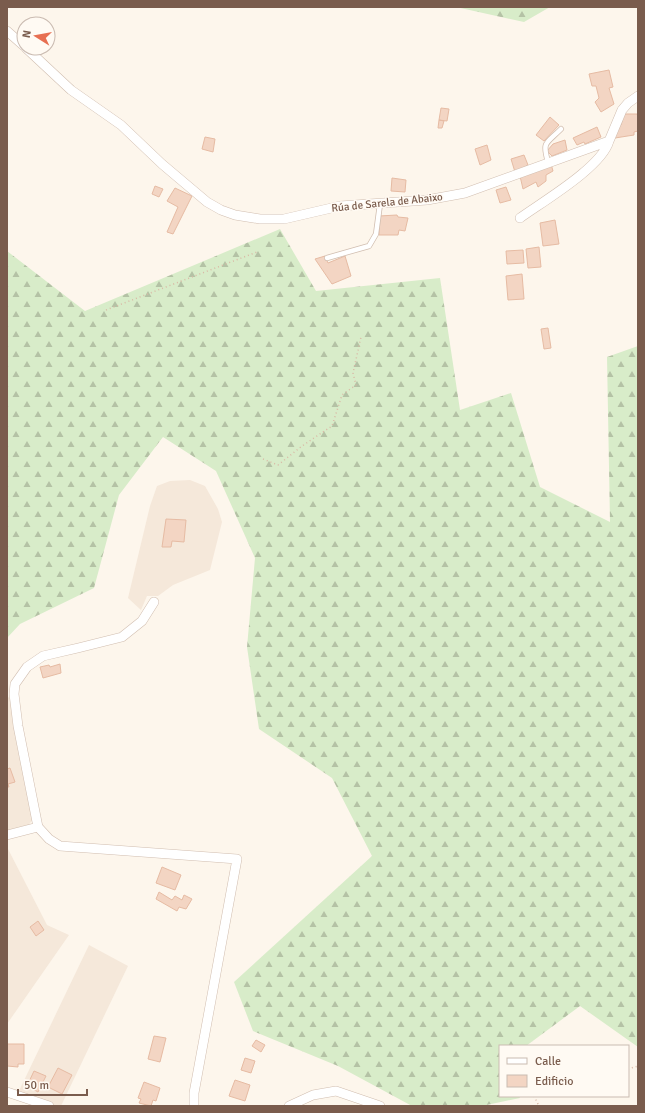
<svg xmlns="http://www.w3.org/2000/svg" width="645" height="1113" font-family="Signika,sans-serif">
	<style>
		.residential { fill: #f5e8da }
		.forest { fill: url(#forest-firs) }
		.building { fill: #f3d5c3; stroke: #e6bba3 }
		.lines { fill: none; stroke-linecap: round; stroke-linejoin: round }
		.lane-casing { stroke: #d1beb0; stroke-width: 6 }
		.street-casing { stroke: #d1beb0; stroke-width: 10 }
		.path { stroke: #d9b8a5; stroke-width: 1.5; stroke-dasharray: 1 3; stroke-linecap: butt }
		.lane { stroke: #fff; stroke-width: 4.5 }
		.street { stroke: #fff; stroke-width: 9 }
		.labels { text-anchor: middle; stroke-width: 3; stroke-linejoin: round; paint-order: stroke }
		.street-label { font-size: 11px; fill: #7a5c4d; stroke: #fffaf3 }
	</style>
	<defs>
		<pattern id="forest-firs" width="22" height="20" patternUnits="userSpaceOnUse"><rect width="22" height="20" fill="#d8ecc9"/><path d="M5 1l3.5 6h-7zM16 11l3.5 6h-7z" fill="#b4c2a5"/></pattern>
	</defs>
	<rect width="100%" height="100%" fill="#fdf6ec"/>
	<path class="residential" d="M190,480L205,486L218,509L222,522L210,570L173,585L158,596H147L141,610L128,598L150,506L157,486L170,481Z
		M7,697L11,698L33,819L28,826L7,831Z
		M7,847L47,925L69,935L7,1024Z
		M89,945L128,966L61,1106H55L18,1093Z"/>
	<path class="forest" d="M456,7H550L524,22Z
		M280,229L316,291L440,278L460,410L511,393L540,487L610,522L607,357L638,346V1047L580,1006L526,1046H500V1096H519L520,1098L482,1106H412L338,1066L253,1031L234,982L372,856L332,778L259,729L247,647L255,558L216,471L163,437L119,495L94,588L20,624L7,638V251L85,311Z"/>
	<path class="building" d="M609,70L613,87L609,88L614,104L601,112L595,102L599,98L596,86H592L589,74Z
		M441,108L449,109L447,121L439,120Z
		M624,114H637L638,117V131L634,132V135L615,138L617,128L621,125Z
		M550,117L559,125L544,141L536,135Z
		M439,120L444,121L442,128H438Z
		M597,127L601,137L585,144L584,142L577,145L573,138Z
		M205,137L215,139L213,152L202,149Z
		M565,140L567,150L552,156L547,151L553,144Z
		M487,145L491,160L480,165L475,149Z
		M524,155L528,165L515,172L511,159Z
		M551,164L553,171L546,175V181L538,187L536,182L523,189L520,176Z
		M392,178L406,180L405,192L391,191Z
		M155,186L163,189L159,197L152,194Z
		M506,187L511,200L500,203L496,190Z
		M175,188L192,196L173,234L167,232L178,207L167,201Z
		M397,215L398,217L408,218L405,231L399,230L398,235H379V216Z
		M555,220L559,244L543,246L540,223Z
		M539,247L541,267L528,268L526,249Z
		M523,250L524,263L507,264L506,251Z
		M325,256L328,263L345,256L351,276L332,284L315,259Z
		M522,274L524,299L508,300L506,276Z
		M548,328L551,348L544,349L541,329Z
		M166,519L186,520L184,542L172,541L171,547H162Z
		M60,664L61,673L43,678L40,667L49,665L50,667Z
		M10,768L15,782L8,784L9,787H7V769Z
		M162,867L181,875L175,890L156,883Z
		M159,892L172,900L175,896L182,900L184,895L192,899L186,909L179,907L177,911L156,899Z
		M38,921L44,930L36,936L30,927Z
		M154,1036L166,1038L160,1062L148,1059Z
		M256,1040L265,1045L261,1052L252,1046Z
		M7,1044H24V1064H18V1067L7,1066Z
		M245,1058L255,1061L251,1073L241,1070Z
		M58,1068L72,1075L62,1094L48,1087Z
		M34,1071L46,1076L38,1092L27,1086Z
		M235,1080L250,1085L245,1101L229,1096Z
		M144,1082L160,1088L156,1101L153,1100L151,1106L139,1103L141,1099L138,1098Z"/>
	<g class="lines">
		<defs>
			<path id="lane" d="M548,162C542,141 546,144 561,129
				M327,258L369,246L376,234L380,204"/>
			<path id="street" d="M7,31L24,46
				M26,48L71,90L121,125L162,164L207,202L221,210L235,215L260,219H284L340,206L427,200L465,193L609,141L622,110L628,103L638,96
				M520,218C542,202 602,167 609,141
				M154,602L142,621L122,637L78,648L43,656L27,667L15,684L14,694L18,726L38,827L49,839L60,846L237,859L194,1093V1106
				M7,835L38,827
				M7,1092L49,1106
				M289,1106L313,1095L336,1091L380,1106"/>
		</defs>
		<use href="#lane" class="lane-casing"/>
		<use href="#street" class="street-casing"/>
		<path class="path" d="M106,310L257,252
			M263,459L278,465L302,446L332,426L342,395L356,385L353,373L361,337
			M628,1069L638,1066
			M534,1096L539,1106"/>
		<use href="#lane" class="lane"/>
		<use href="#street" class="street"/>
	</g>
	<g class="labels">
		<g class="street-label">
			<text transform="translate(387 202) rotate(-6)" y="4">Rúa de Sarela de Abaixo</text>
		</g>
	</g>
	<rect width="645" height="1113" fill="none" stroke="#7a5c4d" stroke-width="16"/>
	<rect x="499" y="1045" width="130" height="52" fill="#fffaf3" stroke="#cabbb1"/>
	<rect x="507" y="1058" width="20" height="6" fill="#ffffff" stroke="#cabbb1"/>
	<text x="535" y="1065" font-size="12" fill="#7a5c4d">Calle</text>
	<rect x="507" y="1075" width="20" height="12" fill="#f3d5c3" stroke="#cabbb1"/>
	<text x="535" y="1085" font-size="12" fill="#7a5c4d">Edificio</text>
	<g transform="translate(36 36) rotate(281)"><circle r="19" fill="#fffaf3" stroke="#cabbb1"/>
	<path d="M0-3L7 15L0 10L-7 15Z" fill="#e76f51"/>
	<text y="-6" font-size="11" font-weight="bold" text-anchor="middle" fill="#7a5c4d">N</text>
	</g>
	<path d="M18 1089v6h69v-6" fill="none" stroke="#7a5c4d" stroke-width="2"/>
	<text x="24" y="1089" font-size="12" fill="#7a5c4d" stroke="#fffaf3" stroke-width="3" paint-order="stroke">50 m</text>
</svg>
